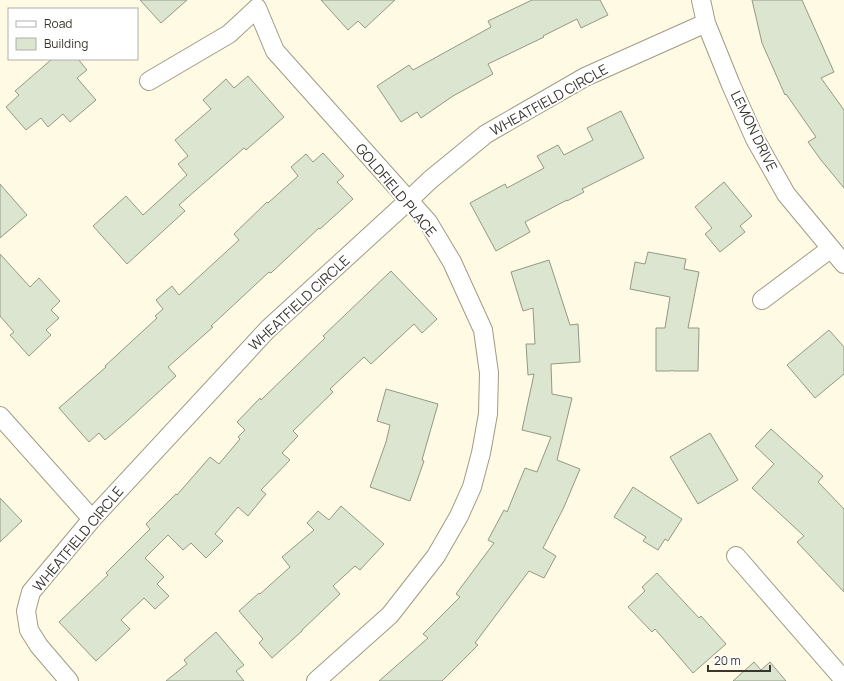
<svg xmlns="http://www.w3.org/2000/svg" width="844" height="681" font-family="Manrope,sans-serif">
	<style>
		.building { fill: #dce5cf; stroke: #919a85 }
		.lines { fill: none; stroke-linecap: round; stroke-linejoin: round }
		.minor-casing { stroke: #a19b86; stroke-width: 20 }
		.minor { stroke: #fff; stroke-width: 18 }
		.labels { text-anchor: middle; stroke-width: 4; stroke-linejoin: round; paint-order: stroke }
		.street-label { font-size: 14px; fill: #39362e; stroke: #fff }
	</style>
	<rect width="100%" height="100%" fill="#fffae3"/>
	<path class="building" d="M140,0H187L161,23Z
		M321,0H395L365,28L358,21L348,30Z
		M532,0H600L608,15L581,28L577,19L543,36L544,37L488,64L493,74L453,96L421,118L417,112L401,122L377,86L409,65L413,70L491,27L488,21Z
		M752,0H802L834,72L821,78L844,110V188L821,160L808,142L816,137L786,94L785,95L762,43Z
		M52,59H78L87,70L77,78L96,100L70,122L63,114L48,127L41,118L26,130L6,107L19,95L15,91Z
		M248,76L284,117L246,150L244,148L179,205L185,211L127,264L93,226L126,196L143,215L187,175L178,164L188,156L175,140L211,109L203,100L226,79L234,88Z
		M621,111L644,158L582,189L584,192L567,201V200L525,222L530,232L496,251L470,203L505,184L507,188L544,168L537,156L558,145L564,155L593,140L587,128Z
		M323,153L344,176L337,182L353,199L320,229L319,228L271,273L269,272L211,326L213,327L168,367L176,376L127,421L105,440L99,433L89,442L59,408L106,367L105,366L157,318L155,316L163,309L156,300L172,286L179,295L239,240L234,234L267,202L268,203L298,176L291,167L306,154L313,162Z
		M724,182L752,216L740,226L745,232L720,252L705,234L712,228L695,207Z
		M0,184L27,215L0,238Z
		M648,252L686,259L684,269L699,272L688,328H699L698,371H673L672,370L671,371H656V328H665L670,297L630,289L635,262L645,264Z
		M0,254L30,287L39,278L60,301L51,310L59,318L46,330L51,335L29,356L10,335L14,332L0,316Z
		M549,260L570,325L578,324L580,362L551,364L552,394L572,398L557,460L580,469L564,507L543,548L556,556L544,578L529,571L475,643L478,645L442,681H379L428,638L423,634L460,597L456,594L494,543L488,540L504,510L507,512L525,468L537,472L551,437L522,430L534,374L528,375L526,344H535L533,308L523,311L511,272Z
		M391,271L437,319L422,333L414,324L371,364L364,357L330,389L333,392L293,431L298,436L282,453L290,460L261,490L266,494L248,516L238,507L215,534L223,541L206,558L191,543L183,550L168,535L145,558L164,577L157,584L169,596L155,609L144,598L121,620L130,629L96,661L59,622L108,575L106,573L150,529L146,524L176,494L177,495L210,457L219,464L240,439L238,437L245,430L237,422L260,398L261,400L325,338L323,336Z
		M829,330L844,347V374L815,398L787,365Z
		M386,389L438,404L422,460L424,461L410,501L370,487L386,442L390,425L377,421Z
		M771,429L823,476L818,482L844,509V592L797,542L804,536L752,488L774,464L755,446Z
		M710,433L738,480L698,504L670,457Z
		M633,487L682,519L668,541L665,539L658,550L643,541L646,537L614,517Z
		M0,498L22,521L0,542Z
		M341,506L384,544L360,570L355,566L333,586L340,594L302,630V631L272,658L259,643L263,639L239,611L259,593L260,594L290,567L282,557L314,530L307,523L318,511L329,520Z
		M657,573L699,618L701,616L726,644L693,673L655,629L652,632L628,607L645,591L642,587Z
		M216,632L244,665L236,671L244,681H166L187,664L184,660Z
		M754,662L761,670L770,662L786,681H733Z"/>
	<g class="lines">
		<defs>
			<path id="minor" d="M701,0L706,23L731,85L755,139L786,194L844,264
				M149,81L229,34L257,8L275,51L428,222L452,262L483,330L489,373L488,414L481,453L472,487L459,516L436,556L390,615L316,681
				M762,300L830,249
				M0,416L92,519
				M736,556L844,680
				M69,681L39,646L29,630L26,611L31,592L92,519L268,329L408,201L430,180L486,134L585,77L706,23"/>
		</defs>
		<use href="#minor" class="minor-casing"/>
		<use href="#minor" class="minor"/>
	</g>
	<g class="labels">
		<g class="street-label">
			<text transform="translate(549 100) rotate(-29)" y="5">WHEATFIELD CIRCLE</text>
			<text transform="translate(754 131) rotate(64)" y="5">LEMON DRIVE</text>
			<text transform="translate(396 190) rotate(50)" y="5">GOLDFIELD PLACE</text>
			<text transform="translate(299 303) rotate(-43)" y="5">WHEATFIELD CIRCLE</text>
			<text transform="translate(78 539) rotate(-50)" y="5">WHEATFIELD CIRCLE</text>
		</g>
	</g>
	<rect x="8" y="8" width="130" height="52" fill="#ffffff" stroke="#b0afab"/>
	<rect x="16" y="21" width="20" height="6" fill="#ffffff" stroke="#b0afab"/>
	<text x="44" y="28" font-size="12" fill="#39362e">Road</text>
	<rect x="16" y="38" width="20" height="12" fill="#dce5cf" stroke="#b0afab"/>
	<text x="44" y="48" font-size="12" fill="#39362e">Building</text>
	<path d="M708 665v6h62v-6" fill="none" stroke="#39362e" stroke-width="2"/>
	<text x="714" y="665" font-size="12" fill="#39362e" stroke="#ffffff" stroke-width="3" paint-order="stroke">20 m</text>
</svg>
